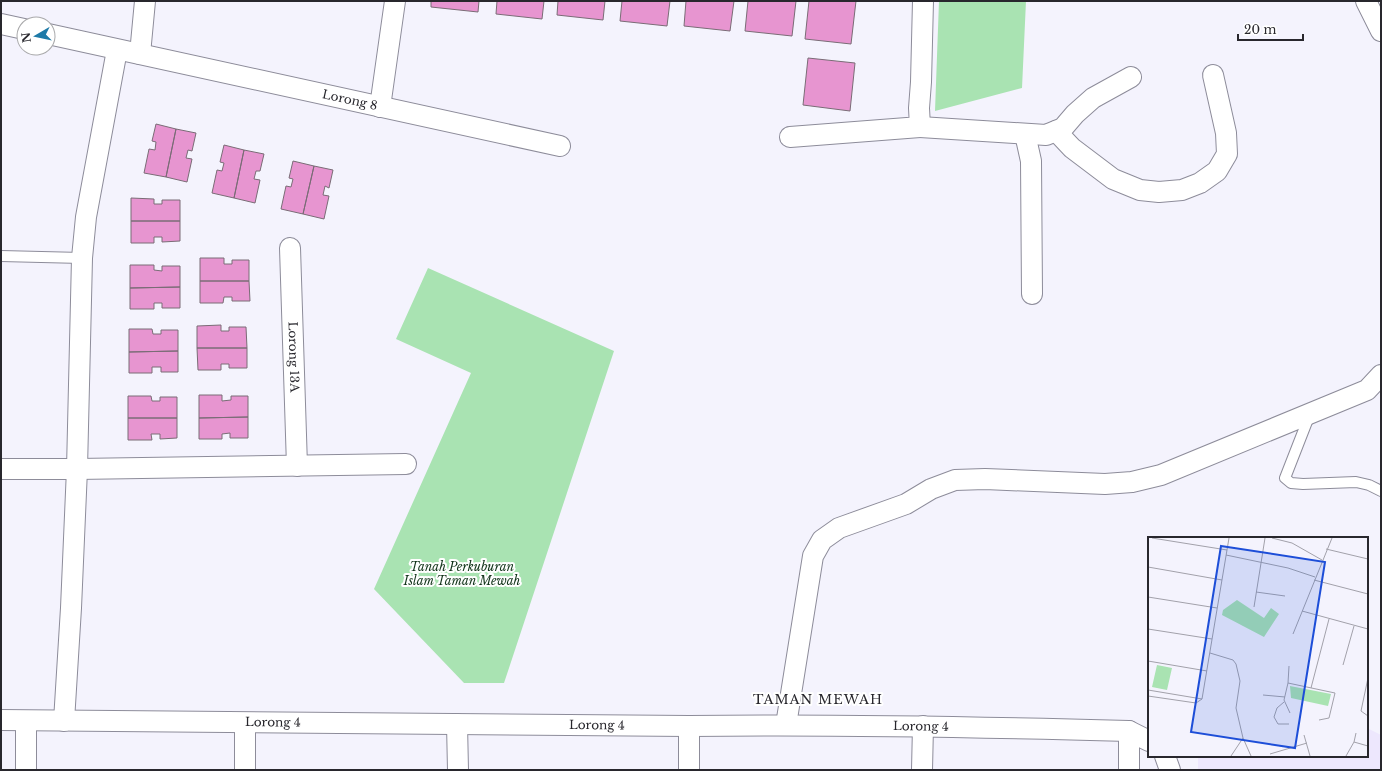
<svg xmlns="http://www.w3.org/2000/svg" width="1382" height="771" font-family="'Libre Baskerville',serif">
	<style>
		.education { fill: #ede7fd }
		.green { fill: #a9e3b2 }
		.building { fill: #e795d0; stroke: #7a6c76 }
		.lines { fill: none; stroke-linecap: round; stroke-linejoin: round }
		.lane-casing { stroke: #8d8c9a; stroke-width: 12 }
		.street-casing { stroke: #8d8c9a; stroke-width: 22 }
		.lane { stroke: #fff; stroke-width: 10 }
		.street { stroke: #fff; stroke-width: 20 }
		.labels { text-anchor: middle; stroke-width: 4; stroke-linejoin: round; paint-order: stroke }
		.street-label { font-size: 12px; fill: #28272d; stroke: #fff }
		.park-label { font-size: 12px; font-style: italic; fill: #12341a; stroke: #fff }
		.neighbourhood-label { font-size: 13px; letter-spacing: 1px; fill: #28272d; stroke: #fff }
		.inset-road { fill: none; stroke: #a2a1aa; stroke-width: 1 }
		.view { fill: #1d4ed8; fill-opacity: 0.15; stroke: #1d4ed8; stroke-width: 2 }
		.inset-edge { fill: none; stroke: #28272d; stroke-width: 2 }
	</style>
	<rect width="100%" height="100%" fill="#f4f3fd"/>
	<path class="education" d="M1367,728L1381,735V770H1198V756H1367Z"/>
	<path class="green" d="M939,1H1026L1022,88L935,111Z
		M428,268L614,351L504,683H464L374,589L471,373L396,339Z"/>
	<path class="building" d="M431,1H479L478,12L431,7Z
		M497,1H544L542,19L496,14Z
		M558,1H605L603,20L557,15Z
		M622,1H670L667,26L620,21Z
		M686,1H734L730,31L684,26Z
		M748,1H796L792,36L745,31Z
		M809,1H856L851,44L805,39Z
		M808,58L855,63L850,111L803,105Z
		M156,124L176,129L166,177L144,173L149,149L155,150L156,142L152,141Z
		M176,129L196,133L192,151L188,150L186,158L192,159L187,182L166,177Z
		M224,145L244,150L234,198L212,193L217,170L222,171L224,163L220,162Z
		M244,150L264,154L260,171H256L254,179L260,180L255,203L234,198Z
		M293,161L314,166L303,214L281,209L286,186L291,187L293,179L289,178Z
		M314,166L333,170L329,188L325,186L323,195L329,196L324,219L303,214Z
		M131,198L154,199V204H162V200H180V221H131Z
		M131,221H180V241L162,242V237H154V243H131Z
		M200,258H224V264H232V260H249V281H200Z
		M130,265H154V270L162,271V266H180V287L130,288Z
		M200,281H249L250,301H232V297H224L223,303H200Z
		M180,287V308H162V303H154V309H130V288Z
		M221,325V331H229V327H246L247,348H197V326Z
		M129,329H152L153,334H161V330H178V351L129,352Z
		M197,348H247V368H229V364H221V370H198Z
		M178,351V372H161V367H152V373H129V352Z
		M199,395H222V401L231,400V396H248V417L199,418Z
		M128,396H151L152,401H160V397H177V418H128Z
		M248,417V438H230V433L222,434V439H199V418Z
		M128,418H177V438L160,439V434H151L152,440H128Z"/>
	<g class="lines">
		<defs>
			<path id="lane" d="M1,256L82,258
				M1310,414L1285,478L1291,483L1303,484L1356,482L1369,485L1381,491"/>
			<g id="street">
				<path d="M1366,1L1381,31"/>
				<path d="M1,24L24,29"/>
				<path id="s1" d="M48,34L560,146"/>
				<path d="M140,54L145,1"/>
				<path d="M380,107L395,1"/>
				<path d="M920,127L1046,135L1063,128L1075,114L1093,98L1131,77"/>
				<path d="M1056,131L1072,148L1113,179L1140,190L1159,192L1182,190L1200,183L1217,171L1227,154L1226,133L1213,75"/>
				<path d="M1025,134L1031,161L1032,294"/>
				<path d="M790,137L920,127L919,108L921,82L923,1"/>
				<path id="s2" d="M290,248L297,466"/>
				<path d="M1,469H77L406,464"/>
				<path id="s3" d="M1,720L689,726C836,724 983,727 1129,731L1149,741"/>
				<path d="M64,721L71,608L77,469L82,258L86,217L117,50"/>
				<path d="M457,724L458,770"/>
				<path d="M786,725L813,556L822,540L839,528L906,504L931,489L955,480L985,479L1105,484L1132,482L1161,475L1367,390L1381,375"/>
				<path d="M689,726V770"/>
				<path d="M1165,756L1170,770"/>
				<path d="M26,770V721"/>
				<path d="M245,770V723"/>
				<path d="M922,770L923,726"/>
				<path d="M1129,770V731"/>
			</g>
		</defs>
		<use href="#lane" class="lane-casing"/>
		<use href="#street" class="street-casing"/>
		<use href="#lane" class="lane"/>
		<use href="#street" class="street"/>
	</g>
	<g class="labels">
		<g class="street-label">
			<text dy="4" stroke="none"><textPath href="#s1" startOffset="309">Lorong 8</textPath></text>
			<text dy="4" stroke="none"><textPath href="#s2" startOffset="109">Lorong 13A</textPath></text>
			<text dy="4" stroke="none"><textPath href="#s3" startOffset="272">Lorong 4</textPath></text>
			<text dy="4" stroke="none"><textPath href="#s3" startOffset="596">Lorong 4</textPath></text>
			<text dy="4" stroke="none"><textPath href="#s3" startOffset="920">Lorong 4</textPath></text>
		</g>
		<g class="park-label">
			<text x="462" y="571">Tanah Perkuburan<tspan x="462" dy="14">Islam Taman Mewah</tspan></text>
		</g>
		<g class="neighbourhood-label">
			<text x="818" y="704">TAMAN MEWAH</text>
		</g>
	</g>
	<g transform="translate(1148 537)">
		<rect width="220" height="220" fill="#f4f3fd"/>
		<path d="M89,63L116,81L123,71L131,77L116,100L74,78L75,73ZM9,128L24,131L19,153L4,150ZM142,149L183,157L180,169L143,161Z" fill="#a9e3b2"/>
		<path class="inset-road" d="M4,1L79,13M124,1L144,6L174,23M178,12L220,22M78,18L140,31L167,40M0,30L74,43M166,43L220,57M108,55L137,59M0,60L69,71M106,70L117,1M154,74L220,92M0,92L64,102M145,97L184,1M62,116L85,123L88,127L92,144L88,171L95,201L103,219M0,124L59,134M195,128L206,89M141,129L140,146L187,156L181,181L171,183M220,141L213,174L220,179M140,146L136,163L142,176M163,151L181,82M0,153L54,162M115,158L137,160M0,159L48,166L54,162M54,162L81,1M136,165L129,171L126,180L130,187H141M156,198L162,219M206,205L220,209M122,217L159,206M83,219L95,201M198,219L206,205L208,196"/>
		<path class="view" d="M73,9L177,25L147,211L43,195Z"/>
		<rect width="220" height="220" class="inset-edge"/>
	</g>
	<rect width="1382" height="771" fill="none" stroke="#28272d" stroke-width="4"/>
	<g transform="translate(36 36) rotate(261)"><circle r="19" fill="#ffffff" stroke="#a9a9ab"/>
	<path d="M0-3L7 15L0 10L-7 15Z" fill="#1e7aa8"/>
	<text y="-6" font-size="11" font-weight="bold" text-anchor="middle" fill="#28272d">N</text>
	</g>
	<path d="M1238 34v6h65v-6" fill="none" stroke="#28272d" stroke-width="2"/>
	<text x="1244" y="34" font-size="12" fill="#28272d" stroke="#ffffff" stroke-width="3" paint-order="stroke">20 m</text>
</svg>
